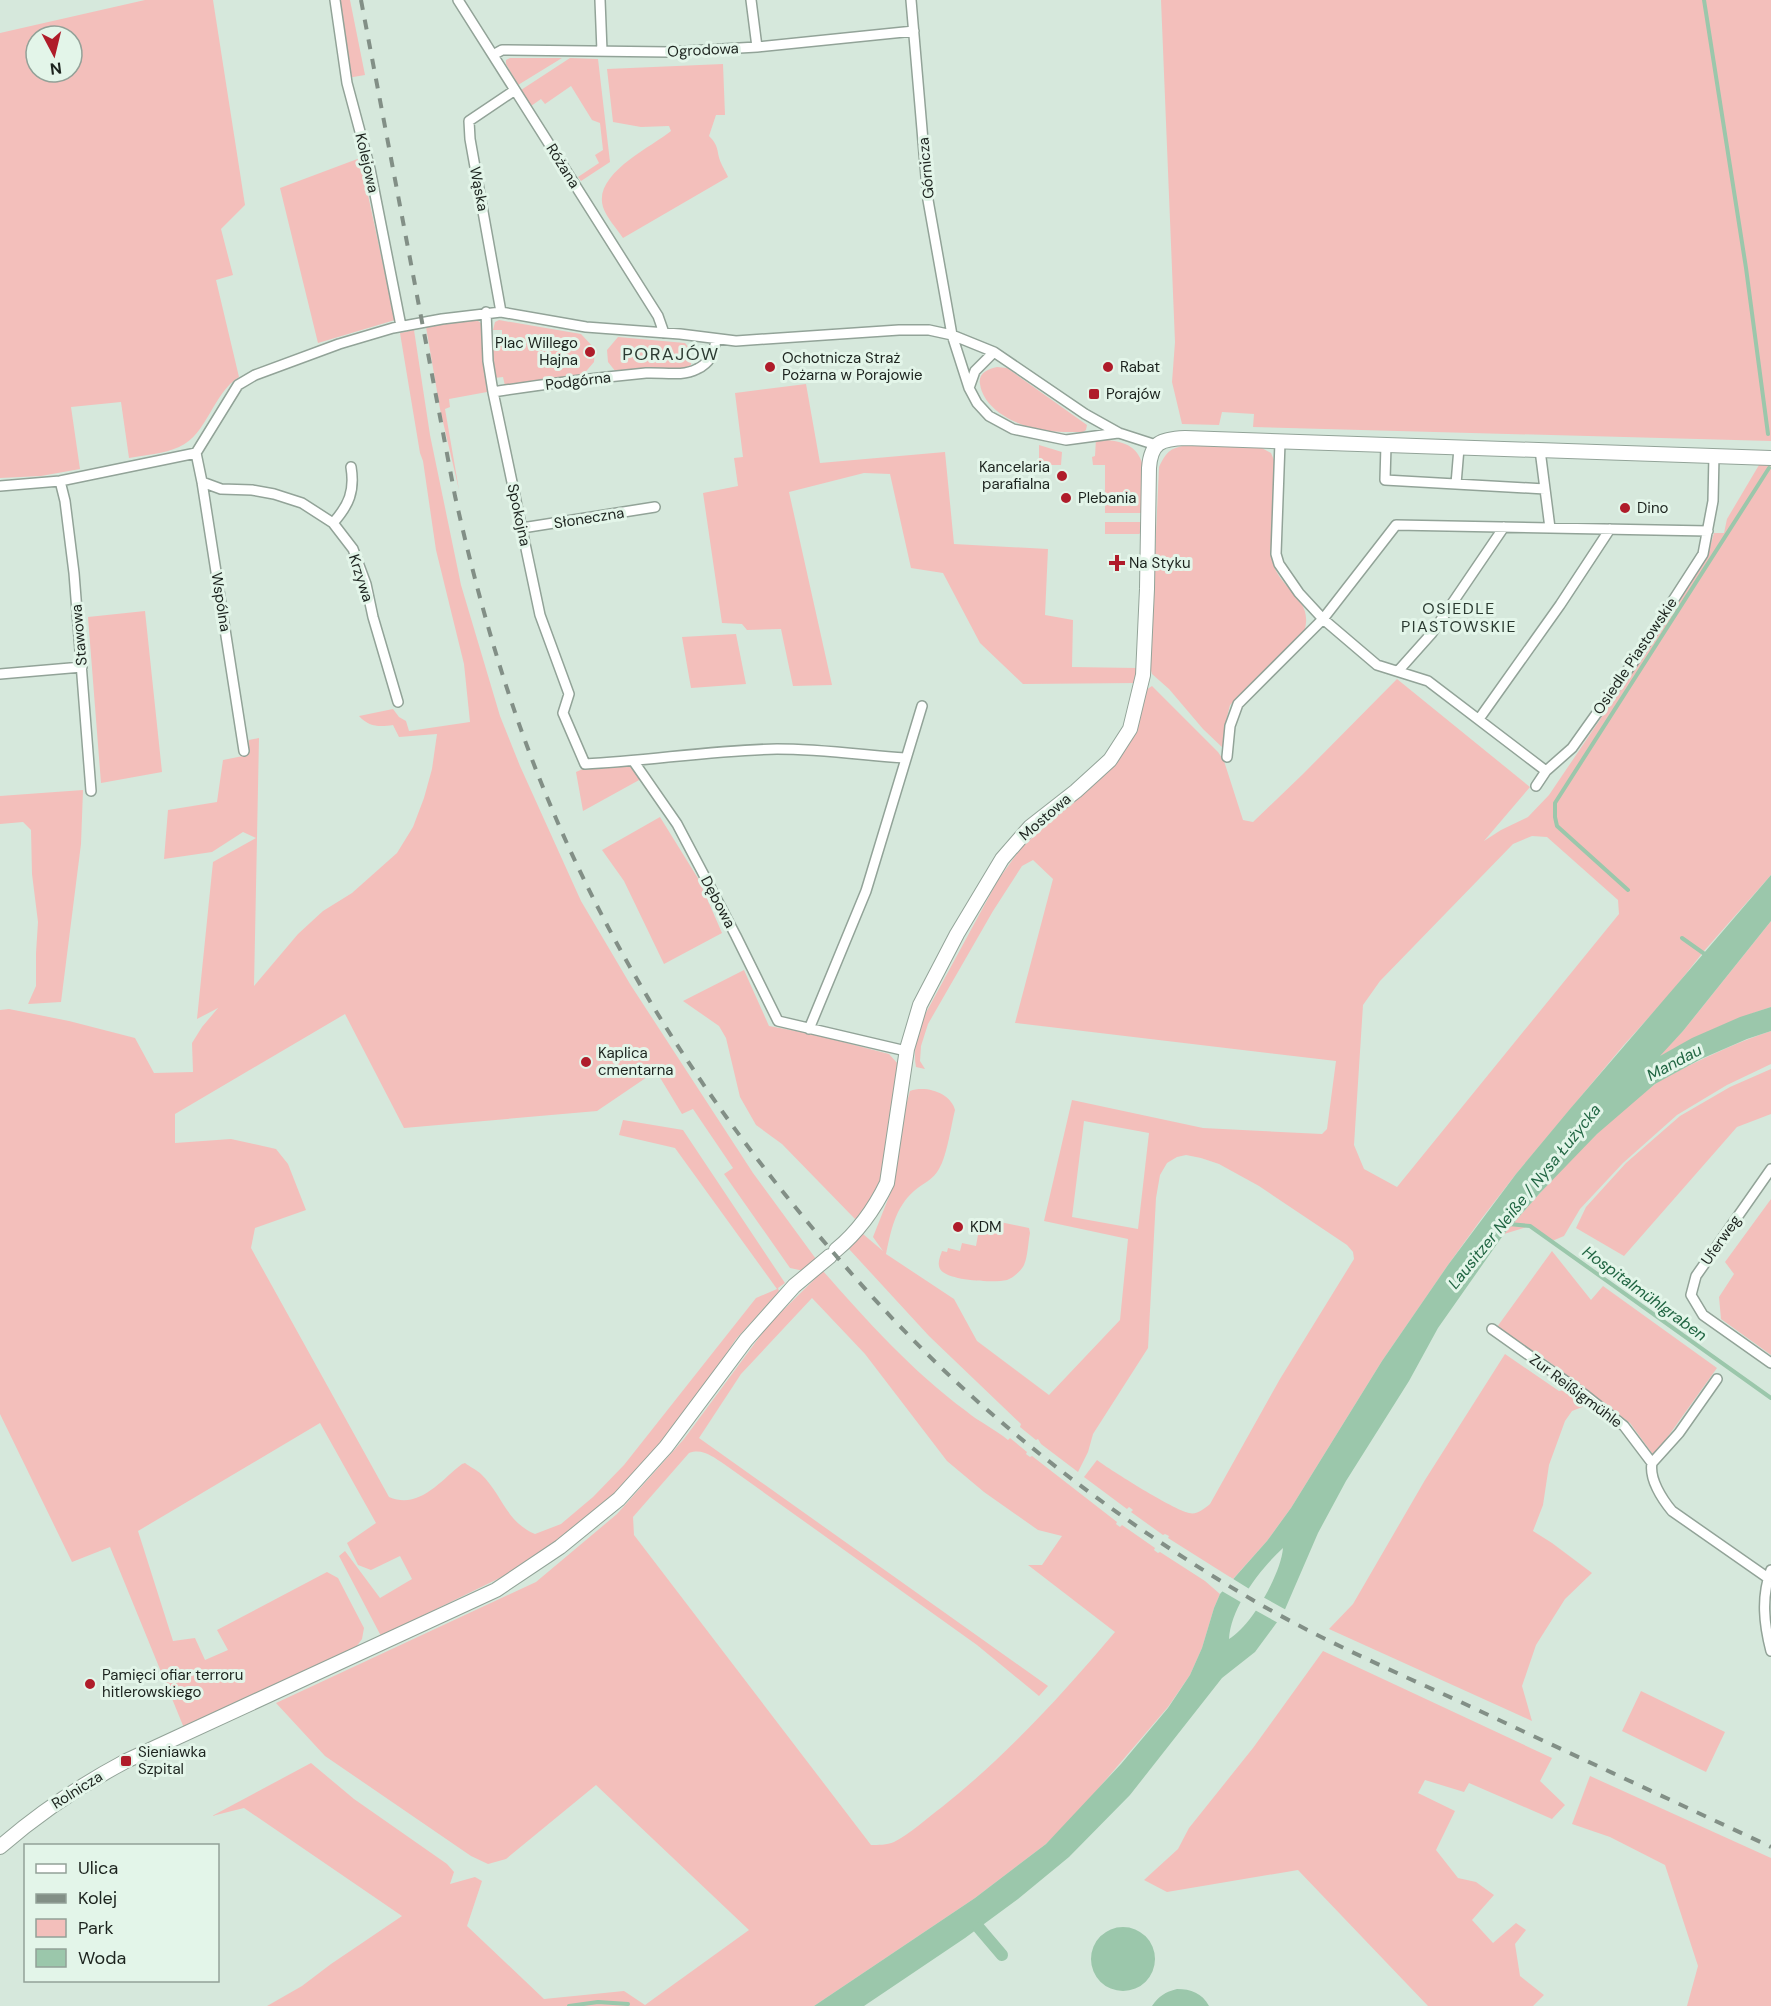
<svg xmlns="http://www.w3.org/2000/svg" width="1771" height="2006" font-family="'DM Sans',sans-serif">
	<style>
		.green { fill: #f3bfbb; fill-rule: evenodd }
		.water { fill: #9bc7ab; fill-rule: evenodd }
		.pier { fill: #d6e8dc }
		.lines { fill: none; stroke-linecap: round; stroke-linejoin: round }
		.stream { stroke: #9bc7ab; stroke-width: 4 }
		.canal { stroke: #9bc7ab; stroke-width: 12 }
		.street-casing { stroke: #92a398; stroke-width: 12 }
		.secondary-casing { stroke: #92a398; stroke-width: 16 }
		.street { stroke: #fff; stroke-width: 9 }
		.secondary { stroke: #fff; stroke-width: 14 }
		.rail { stroke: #828f86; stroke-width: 4; stroke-dasharray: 10 10; stroke-linecap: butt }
		.poi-dot { fill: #af1c2a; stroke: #e3f5e9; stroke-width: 2 }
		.labels { text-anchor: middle; stroke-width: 6; stroke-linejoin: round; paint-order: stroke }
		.street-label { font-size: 15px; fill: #1c231e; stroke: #e3f5e9 }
		.poi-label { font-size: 15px; fill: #1c231e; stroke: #e3f5e9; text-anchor: start }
		.neighbourhood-label { font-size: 16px; letter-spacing: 1.5px; fill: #2c3b32; stroke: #e3f5e9 }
		.water-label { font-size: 16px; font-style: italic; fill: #206542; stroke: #e3f5e9 }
		.quarter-label { font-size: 18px; letter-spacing: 1.5px; fill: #2c3b32; stroke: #e3f5e9 }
	</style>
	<rect width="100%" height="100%" fill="#d6e8dc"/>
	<path class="green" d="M145,0H213L245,205L221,229L233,275L216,280L239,377C212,394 208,434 179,447C164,454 145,455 129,458L121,402L71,407L80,469L41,476L0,478V33ZM36,36H72V72H36Z
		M330,0H350L365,75L341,79Z
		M1161,0H1771V441L1253,427L1254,414L1222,412L1219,425L1182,424L1172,382L1175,342Z
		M510,58H562L518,85L506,64V60Z
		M570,58L598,59L610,162L581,181L578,177L599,163L595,155L603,150L600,123L592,120L571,86L545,104L541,99L531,106L521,90Z
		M723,64L725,115H716L709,136C720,147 716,151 721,163C723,168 726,172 728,177L623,238C617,229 606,217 603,207C593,174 650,148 671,131L669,126L641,127L613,122L607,69Z
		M360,158L395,320L318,343L280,188Z
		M475,319L481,323L487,392L449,399L450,407L445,409L459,490L440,409L426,327Z
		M499,320L581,334L595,349L594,362L582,376L505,386L503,377L494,378L492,339L502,338V330H493L495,322Z
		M414,330L430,435L461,585L500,716L520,766L581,901L630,984L753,1173L816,1259L804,1271L790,1268L724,1174L733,1168L693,1109L682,1114L656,1071L597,1111L404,1128L345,1014L175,1114V1143L231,1139L276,1149L288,1164L306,1210L255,1228L251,1248L389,1497C419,1510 440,1481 462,1464L465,1463C470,1467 477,1470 481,1474C502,1494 506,1522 535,1534L561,1524L593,1497L624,1465L756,1298L777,1289L675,1148L619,1135L623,1120L683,1130L785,1283L778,1288L779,1291L775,1296L736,1339L696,1399L647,1461L630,1480L598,1510L557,1543L518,1569L381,1636L339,1556L345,1551L380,1598L412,1579L400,1556L371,1570L358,1565L347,1543L376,1523L320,1423L138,1531L173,1641L195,1638L205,1660L228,1650L217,1630L327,1572L338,1578L364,1628L362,1639L354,1650L184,1728L110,1547L72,1562L0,1414V1010L9,1009L69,1021L135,1038L154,1073L193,1072L192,1043L202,1027L218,1008L197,1019L213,862L256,838L243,832L212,852L164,859L168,810L217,802L223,760L248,755L249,740L259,738L254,986L298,934L323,911L352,893L397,853L413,827L424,798L432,769L437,734L399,737L393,725C379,727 369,727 359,716L393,709L399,717L406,721L409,731L470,722L464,664L436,550L423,461L420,453L400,333Z
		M618,337L685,343C690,348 692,358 691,365L685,369H643L616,372L608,362L607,350Z
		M997,367L1007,368L1087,425L1086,430L1083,432C1071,432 1058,432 1045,431C1021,427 984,412 980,384C978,373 988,369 997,367Z
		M806,384L820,463L945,452L954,544L1048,549L1045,615L1073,620L1072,667L1137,668V683L1023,684L980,643L943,573L911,568L890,474L864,473L789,492L832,685L793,686L781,629L747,630L742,624L722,623L703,493L738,486L734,458L743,457L735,393Z
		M1096,439C1106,440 1116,440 1125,444C1151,454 1144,491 1144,513H1105V465H1093L1092,457L1095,456Z
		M1190,444L1258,446L1271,453L1276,465C1275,484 1274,503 1273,522C1272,536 1269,550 1273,563C1281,591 1315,599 1304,632L1230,705L1226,721L1224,749L1203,729L1169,689L1152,674L1150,667L1159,467C1168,449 1170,449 1190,444Z
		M1039,445L1062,452L1061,465H1039Z
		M1771,464V875L1704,951L1669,995L1623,1046L1516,1174L1482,1218L1448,1265L1382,1361L1291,1508L1267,1541L1233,1579L1168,1538L1169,1536L1165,1534L1163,1535L1131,1512L1133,1510L1129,1507L1127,1509L1084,1477L1097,1460C1110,1470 1174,1510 1189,1513C1197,1515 1204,1509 1210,1504L1280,1379L1354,1259L1353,1252L1347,1245L1259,1186L1219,1164L1201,1158L1186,1155L1177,1157L1167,1163L1160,1175L1156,1198L1148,1348L1093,1434L1088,1452L1078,1472L1041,1444L1038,1439L1036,1440L1020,1427L1021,1424L929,1336L849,1249L863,1234L883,1251L873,1237L894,1184L902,1120L910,1091C926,1085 951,1093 955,1110C951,1126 947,1156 939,1169C933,1180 923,1183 914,1191C895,1208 891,1230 886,1254L954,1299L977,1341L1049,1395L1120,1320L1128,1239L1044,1221L1072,1100L1203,1128L1322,1134L1327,1129L1336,1061L1015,1023L1053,879L1033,860L1022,866L993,911L928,1024L921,1046L920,1061L925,1069L916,1067C913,1051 917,1036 922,1020L998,880L1021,848L1115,763L1137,732L1146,690L1152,686L1218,752L1224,761L1243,820L1253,822L1303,774L1397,679L1530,787L1484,841L1501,830L1528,817L1549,795L1622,687L1709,551L1714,533H1724L1727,519L1759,465ZM1532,836L1547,837L1618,900L1619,914L1397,1187L1364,1169L1354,1145L1363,1005L1380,981L1513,844ZM1084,1121L1149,1133L1138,1229L1072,1217Z
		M1105,522H1144L1143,531L1139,534H1105Z
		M145,611L162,772L101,783L88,617Z
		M736,634L746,684L691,688L682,637Z
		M632,765L641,779L583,811L576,772L587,767Z
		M83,790L81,844L61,1002L28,1004L36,986V953L38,922L32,874L31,830L23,822L0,824V796Z
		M660,817L699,880L722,933L664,964L624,881L602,850Z
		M1771,921V1007C1731,1020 1694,1037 1657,1058L1683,1031Z
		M744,970L769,1026L812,1034L889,1054L898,1064L881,1180L866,1212L855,1219L782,1144L756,1125L740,1097L726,1038L719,1026L683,1001Z
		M1771,1031V1064L1727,1085L1677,1115L1623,1163L1580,1209L1564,1236L1552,1241L1530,1226L1504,1234C1550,1181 1598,1127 1654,1085C1663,1078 1673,1074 1682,1069C1711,1055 1740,1041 1771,1031Z
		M1771,1069V1114L1737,1127L1624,1256L1576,1228L1586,1207L1626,1163L1680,1116L1730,1087Z
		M1771,1199V1355L1721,1319L1719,1297L1734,1274L1725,1262Z
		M981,1218L1029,1228L1030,1233C1028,1242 1028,1256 1024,1265C1021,1271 1013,1278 1007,1280C994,1283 947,1281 940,1269C937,1263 940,1257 942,1251L947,1252L948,1248L960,1251L962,1243L976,1246Z
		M1552,1251L1591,1300L1603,1286L1717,1368L1654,1456L1630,1423L1544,1358L1497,1327Z
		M823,1271C867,1321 912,1371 966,1411C979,1422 995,1429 1008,1440L1010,1438L1027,1452L1026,1454L1030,1457L1032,1456L1117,1522L1116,1524L1120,1527L1122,1525L1155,1548L1154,1550L1158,1553L1160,1552L1205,1581L1220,1594L1214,1608L1202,1648L1190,1675L1168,1707L1080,1810L1046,1844L975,1898L814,2006H267L302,1986L331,1964L402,1916L244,1808L212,1816L311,1763L354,1799L447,1864L454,1872L450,1884L475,1877L482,1881L467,1926L544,1999L624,1991L645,2005L749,1930L596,1785L506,1859L488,1864L471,1856L325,1756L276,1703L536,1582L617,1514L684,1439L769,1324ZM812,1298L865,1354L947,1461L984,1492L1038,1530L1062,1536L1042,1565H1028L1115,1632C1062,1695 1006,1756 942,1807C926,1819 911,1833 894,1842C887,1845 878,1845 871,1845L634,1535L633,1517L689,1453C703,1448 713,1457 724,1464L977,1645L1039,1696L1048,1686L699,1438L741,1374Z
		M1505,1354L1559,1391L1570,1389L1590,1404L1572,1411L1565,1421L1549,1465L1543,1505L1533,1531L1552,1543L1592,1573L1565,1599L1536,1645L1522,1686L1532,1721L1329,1629L1353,1604L1425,1480Z
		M1323,1651L1552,1758L1540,1781L1565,1805L1552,1819L1469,1783L1464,1792L1425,1780L1418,1793L1455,1811L1436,1850L1458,1878L1476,1882L1494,1895L1472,1920L1493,1943L1516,1923L1526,1930L1515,1944L1520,1976L1544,1995L1533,2006H1428L1298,1870L1167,1892L1144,1880L1178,1849L1189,1828L1253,1748Z
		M1641,1691L1725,1732L1706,1772L1622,1731Z
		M1590,1776L1771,1858V2006H1687L1698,1966L1665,1865L1610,1837L1572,1824Z"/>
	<path class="water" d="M1771,875V921L1683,1031L1660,1056L1692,1038L1740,1017L1771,1007V1031L1747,1039L1701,1059L1655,1084L1597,1134L1539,1194L1504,1234L1438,1328L1409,1381L1346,1481L1318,1533L1283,1614L1255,1652L1222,1678L1130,1795L1069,1857L1018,1899L965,1938L864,2006H814L975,1898L1046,1844L1121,1764L1168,1708L1190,1675L1202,1648L1214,1608L1220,1594L1267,1541L1291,1508L1382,1361L1448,1265L1516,1174L1570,1109ZM1283,1548C1281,1574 1252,1625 1229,1639C1231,1607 1259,1570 1283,1548Z
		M1091 1959a32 32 0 1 1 64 0a32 32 0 1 1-64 0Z
		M1177,1989C1191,1989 1202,1993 1209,2006H1152C1159,1996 1165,1992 1177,1989Z"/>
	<path class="pier" d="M1230,1577L1251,1590L1244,1604L1220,1590Z
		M1261,1596L1288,1611L1280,1624L1253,1609Z"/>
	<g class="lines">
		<path class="stream" d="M1704,0L1746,268L1768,434
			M1628,890L1557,826L1555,817V803L1769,468
			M1682,938L1706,955
			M1509,1224L1530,1226L1771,1398
			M569,2006L598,2002L628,2004"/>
		<path class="canal" d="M979,1928L1002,1955"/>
		<defs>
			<path id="street" d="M335,0L347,83L370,169L401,326
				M458,0L658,316L664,333
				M600,0L602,51
				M751,0L757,47
				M911,0L928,200L952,335L969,388L977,403L989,416L1013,429L1066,440L1118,433
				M493,55L502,50L669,52L757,47L914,31
				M486,312L488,361L493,392L540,615L569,694L563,713L585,764C649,761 713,750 777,749C820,749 863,755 905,758
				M501,312L470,139L469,121L515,90
				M969,388L975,371L994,352
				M493,392C544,384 595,378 646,373C663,372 682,377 697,369C710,363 714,353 716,340
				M1280,442L1276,554L1279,564L1299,593L1323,619L1377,665L1428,681L1546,771
				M1386,445L1385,480L1545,489
				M1540,450L1550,528
				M196,453L202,482L244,751
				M60,481L65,501L74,573L91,791
				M202,482L221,489L252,490L274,494L302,503L333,523L353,549L366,584L373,617L398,702
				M1456,484L1459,448
				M0,486L60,481L196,453L238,385L255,375L339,344L393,328L442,319L501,312L586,327L680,334L736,341L899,330H929L952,335L994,352L1085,414L1119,433L1156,445
				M333,523C349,505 355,491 351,467
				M522,528L655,507
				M1399,670L1432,633L1504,527
				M0,674L82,667
				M1479,719L1560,605L1610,529
				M1227,757L1230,726L1238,704L1323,619L1396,525L1708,531
				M634,762L677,824L736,936L778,1021L906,1051
				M1536,786L1546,771L1572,748L1634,661L1703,554L1713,501L1714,455
				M809,1029L866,891L922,706
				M1771,1169L1696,1276L1691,1295L1703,1315L1771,1363
				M1492,1329L1585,1395L1624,1426L1652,1463C1649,1479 1662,1499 1672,1511L1768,1578
				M1652,1463L1679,1433L1717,1379
				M1771,1570C1761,1597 1764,1624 1771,1651"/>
			<path id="secondary" d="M836,1250C859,1231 874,1210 887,1183L907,1049L920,1005L957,934L1002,859L1030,827L1076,791L1110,760L1130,729L1143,675L1147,589L1149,468C1151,442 1161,439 1185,438L1771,458
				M0,1847C39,1813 81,1785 126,1761L496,1590L560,1547L619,1499L666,1447L746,1340L794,1286L830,1256"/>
		</defs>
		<use href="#street" class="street-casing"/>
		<use href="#secondary" class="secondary-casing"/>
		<use href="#street" class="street"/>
		<use href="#secondary" class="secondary"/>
		<path class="rail" d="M361,0L455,496C479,603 509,708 552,809C619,968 714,1113 826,1244C875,1302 928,1358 985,1408C1067,1480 1157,1544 1251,1599C1319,1639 1393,1671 1465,1704C1567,1752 1669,1799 1771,1847"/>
	</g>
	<g class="poi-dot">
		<circle cx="590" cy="352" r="6"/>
		<circle cx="770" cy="367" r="6"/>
		<circle cx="1108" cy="367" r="6"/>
		<rect x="1088" y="388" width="12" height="12" rx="3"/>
		<circle cx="1062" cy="476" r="6"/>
		<circle cx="1066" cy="498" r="6"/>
		<circle cx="1625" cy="508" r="6"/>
		<path d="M1114 554h6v6h6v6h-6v6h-6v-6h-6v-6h6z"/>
		<circle cx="586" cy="1062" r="6"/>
		<circle cx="958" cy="1227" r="6"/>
		<circle cx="90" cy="1684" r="6"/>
		<rect x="120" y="1755" width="12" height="12" rx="3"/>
	</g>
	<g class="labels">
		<g class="street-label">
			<text transform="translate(703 50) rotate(-3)" y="5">Ogrodowa</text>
			<text transform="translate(367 163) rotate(77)" y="5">Kolejowa</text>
			<text transform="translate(563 166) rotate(58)" y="5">Różana</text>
			<text transform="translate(926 168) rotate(-95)" y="5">Górnicza</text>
			<text transform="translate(479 189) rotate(79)" y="5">Wąska</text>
			<text transform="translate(578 381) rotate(-7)" y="5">Podgórna</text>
			<text transform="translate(519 515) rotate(78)" y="5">Spokojna</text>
			<text transform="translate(589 518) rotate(-9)" y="5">Słoneczna</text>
			<text transform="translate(361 578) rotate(72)" y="5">Krzywa</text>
			<text transform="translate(221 602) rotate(81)" y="5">Wspólna</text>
			<text transform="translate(79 635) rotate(-95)" y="5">Stawowa</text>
			<text transform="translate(1635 656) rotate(-56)" y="5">Osiedle Piastowskie</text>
			<text transform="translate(1045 817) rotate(-41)" y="5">Mostowa</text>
			<text transform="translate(718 902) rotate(62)" y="5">Dębowa</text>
			<text transform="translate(1721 1240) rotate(-55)" y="5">Uferweg</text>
			<text transform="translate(1576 1391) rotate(37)" y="5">Zur Reißigmühle</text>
			<text transform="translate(77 1790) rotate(-32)" y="5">Rolnicza</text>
		</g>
		<g class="poi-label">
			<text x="578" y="348" text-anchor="end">Plac Willego<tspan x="578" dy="17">Hajna</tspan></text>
			<text x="782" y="363">Ochotnicza Straż<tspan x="782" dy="17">Pożarna w Porajowie</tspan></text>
			<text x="1120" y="372">Rabat</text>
			<text x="1106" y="399">Porajów</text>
			<text x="1050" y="472" text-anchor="end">Kancelaria<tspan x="1050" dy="17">parafialna</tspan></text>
			<text x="1078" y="503">Plebania</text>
			<text x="1637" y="513">Dino</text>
			<text x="1129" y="568">Na Styku</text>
			<text x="598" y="1058">Kaplica<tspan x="598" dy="17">cmentarna</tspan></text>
			<text x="970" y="1232">KDM</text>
			<text x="102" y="1680">Pamięci ofiar terroru<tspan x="102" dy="17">hitlerowskiego</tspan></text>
			<text x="138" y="1757">Sieniawka<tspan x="138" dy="17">Szpital</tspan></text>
		</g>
		<g class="neighbourhood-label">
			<text x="1459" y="614">OSIEDLE<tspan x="1459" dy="18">PIASTOWSKIE</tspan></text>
		</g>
		<g class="water-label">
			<text transform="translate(1674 1062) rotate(-28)" y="6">Mandau</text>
			<text transform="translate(1524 1196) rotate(-51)" y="6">Lausitzer Neiße / Nysa Łużycka</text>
			<text transform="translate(1645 1293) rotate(36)" y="6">Hospitalmühlgraben</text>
		</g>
		<g class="quarter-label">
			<text x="671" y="360">PORAJÓW</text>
		</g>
	</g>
	<rect x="24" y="1844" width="195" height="138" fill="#e3f5e9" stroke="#93a198" stroke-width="1.5"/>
	<rect x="36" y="1864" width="30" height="9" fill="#ffffff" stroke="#93a198" stroke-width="1.5"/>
	<text x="78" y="1874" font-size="18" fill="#1c231e">Ulica</text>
	<rect x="36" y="1894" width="30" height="9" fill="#828f86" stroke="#93a198" stroke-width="1.5"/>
	<text x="78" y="1904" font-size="18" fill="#1c231e">Kolej</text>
	<rect x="36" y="1919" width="30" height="18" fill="#f3bfbb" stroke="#93a198" stroke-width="1.5"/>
	<text x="78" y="1934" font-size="18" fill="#1c231e">Park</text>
	<rect x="36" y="1949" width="30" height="18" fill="#9bc7ab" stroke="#93a198" stroke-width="1.5"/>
	<text x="78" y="1964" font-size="18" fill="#1c231e">Woda</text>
	<g transform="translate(54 54) rotate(173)"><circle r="28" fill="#e3f5e9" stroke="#93a198" stroke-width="1.5"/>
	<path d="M0-4.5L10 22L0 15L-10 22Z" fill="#af1c2a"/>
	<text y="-9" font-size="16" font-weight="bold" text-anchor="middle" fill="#1c231e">N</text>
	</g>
</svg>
